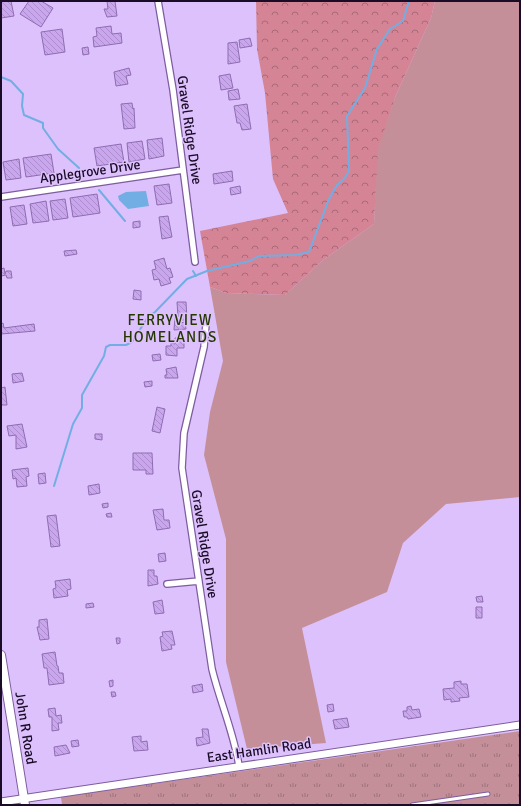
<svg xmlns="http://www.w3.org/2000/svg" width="521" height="806" font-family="Signika,sans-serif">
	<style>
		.green { fill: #c48f99 }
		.forest { fill: url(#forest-crowns) }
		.park { fill: url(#park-tufts) }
		.water { fill: #72aee4 }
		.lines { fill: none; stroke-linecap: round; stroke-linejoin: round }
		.stream { stroke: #72aee4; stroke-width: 2 }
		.building { fill: url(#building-back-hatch); stroke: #8f6cb1 }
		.service-casing { stroke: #7e5c9f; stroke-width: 5 }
		.minor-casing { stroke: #7e5c9f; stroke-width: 8 }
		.tertiary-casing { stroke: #7e5c9f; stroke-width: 9 }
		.secondary-casing { stroke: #7e5c9f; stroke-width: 10 }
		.service { stroke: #fff; stroke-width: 3 }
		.minor { stroke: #fff; stroke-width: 5.5 }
		.tertiary { stroke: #fff; stroke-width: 7 }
		.secondary { stroke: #fff; stroke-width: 8 }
		.labels { text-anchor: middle; stroke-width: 3; stroke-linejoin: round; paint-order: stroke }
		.street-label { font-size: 14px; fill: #1a0c27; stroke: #ddc1fc }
		.neighbourhood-label { font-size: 15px; letter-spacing: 1px; fill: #253600; stroke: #ddc1fc }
	</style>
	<defs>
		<pattern id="forest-crowns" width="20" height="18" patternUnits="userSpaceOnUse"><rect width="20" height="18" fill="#d48495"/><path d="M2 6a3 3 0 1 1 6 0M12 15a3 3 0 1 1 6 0" fill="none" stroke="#ab6a7a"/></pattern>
		<pattern id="park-tufts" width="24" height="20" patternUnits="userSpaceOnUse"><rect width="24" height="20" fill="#c48f99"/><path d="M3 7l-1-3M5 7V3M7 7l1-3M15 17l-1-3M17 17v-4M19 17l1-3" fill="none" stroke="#9e737d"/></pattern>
		<pattern id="building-back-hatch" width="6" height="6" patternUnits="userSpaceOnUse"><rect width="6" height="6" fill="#caa6ef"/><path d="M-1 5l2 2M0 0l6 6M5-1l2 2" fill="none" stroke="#ad8ecd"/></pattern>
	</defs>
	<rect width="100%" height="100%" fill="#ddc1fc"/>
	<path class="green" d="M435,1H520V497L446,504L403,543L387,592L302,628L326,743L247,749L226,662V539L204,455L210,412L223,361L210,287L226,293L285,295L323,260L374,224L377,149L396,95L431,18Z"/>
	<path class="forest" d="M256,1H435L431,18L396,95L378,149L374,224L323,260L285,295L226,293L210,287L200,231L288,213L273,179L265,93L257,49Z"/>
	<path class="park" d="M520,731V805H62L61,797Z"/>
	<path class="water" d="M146,191L149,206L128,209L119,200L118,196L126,192Z"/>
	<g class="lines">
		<path class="stream" d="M1,77L11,81L23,94L22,106L24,115L43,123V128L58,149L79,168
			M99,190L125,221
			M193,271L196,276
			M54,486L73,424L82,408V395L104,356L106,347L110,345H126L132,342L148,317L155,312L187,279L207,271L250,261L259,256L295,255L309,252L329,199L337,185L344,179L349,171L347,116L365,88L377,49L390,29L403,21L409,1"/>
	</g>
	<path class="building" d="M1,1H11L14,16L1,18Z
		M29,1H41L53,8L41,27L20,14Z
		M107,1H115L117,16L107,17L104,9H108Z
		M111,26L112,34L121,33L122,43L94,47L93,37L97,36L96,28Z
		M62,29L65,52L45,55L41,32Z
		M250,38L252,46L240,48L239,40Z
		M237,42L240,62L228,64V43Z
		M88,47L89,54L83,55L82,48Z
		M129,68L131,75L126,76L128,84L116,86L114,72Z
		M230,74L233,88L221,90L219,76Z
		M238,89L240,99L229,100L228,91Z
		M132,103L133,109L134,108L135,128L124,129L121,104Z
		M247,104L251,129L242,130L240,123H237L234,106Z
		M162,138L164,156L149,159L147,140Z
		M142,141L145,159L129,162L127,143Z
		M121,144L124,162L97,166L94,148Z
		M51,154L54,173L26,177L23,158Z
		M19,159L21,178L6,180L3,162Z
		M232,171L233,181L214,184L213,174Z
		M169,184L172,203L157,205L154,186Z
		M240,186L241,193L231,195L230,188Z
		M97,194L100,213L73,217L70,198Z
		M65,199L68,218L53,220L50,201Z
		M46,201L49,221L33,223L30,204Z
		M24,205L27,224L13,226L10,207Z
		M168,216L172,237L162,239L159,217Z
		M140,221V227L133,228V222Z
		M76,250L77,254L65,256L64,251Z
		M164,258L167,269L170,268L173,277L169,278L171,283L161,286L159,279L154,280L152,270L156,269L154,261Z
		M1,267V269L4,268L5,274L6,271H11L12,278H7L6,275L1,276Z
		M134,290L141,291V300L133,299Z
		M177,302H186L187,320H180V323L185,322L186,329L174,330L175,317H178Z
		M3,323L4,328L34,324L35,331L1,334V324Z
		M175,338H184V348H177V356L166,355V346H171V343L175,344Z
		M160,354L161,360L153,361L152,355Z
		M176,367L178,378H165V375H167L166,369Z
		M22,373L24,381L13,383L12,374Z
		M152,381V386L145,387L144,382Z
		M5,387L7,405H1V388Z
		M157,407L165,409L160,433L152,431Z
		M22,424L27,447L16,449V435L9,436L7,426Z
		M95,434H102V440L95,439Z
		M133,453H152L153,474H146V470H133Z
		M28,468L29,476L26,477L27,486L17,487L16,478L13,479L12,470Z
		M45,473L46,483L39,484L38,474Z
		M99,484L100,493L89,495L88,486Z
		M108,503V507L103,508L102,504Z
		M163,509L164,520H169L170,528L157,530L153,510Z
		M111,513L112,517H107L106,514Z
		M56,515L60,546L51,547L47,516Z
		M165,553L166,561L159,562L158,554Z
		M148,570H154V576H157L158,584L148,586Z
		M70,579L71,589L67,590L68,596L54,598L53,589L56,588L55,581Z
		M482,596L483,602H477L476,597Z
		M162,600L164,613L155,614L153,602Z
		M93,603L94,607L86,608V604Z
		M476,607H482V618H476Z
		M47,619L49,639L40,640L37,627H39V620Z
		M172,631L175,645H171L172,649L162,651L160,637L163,636L162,632Z
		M116,638H120V643L117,644Z
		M55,652L57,666H58L59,673H63L64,683L49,685L47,668H44L42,654Z
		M113,680V686L110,687L109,681Z
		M461,681V684H467L469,697L459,698L460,701L451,702V699L444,700L443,689L454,688V682Z
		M202,684L203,691L193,693L192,686Z
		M111,692H115L116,696L112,697Z
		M333,704L334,711L328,712L327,705Z
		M411,706L412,710L419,709L421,717L408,719L407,717H404L403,711H407V707Z
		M55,708L56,716L61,715L62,723H58L59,730L52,731V717H49L48,709Z
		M347,718L349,727L335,729L333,720Z
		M202,729H208L210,743L197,746L196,738L203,737Z
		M141,736V742L147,741L148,750L134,751L132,737Z
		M78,740L79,746L72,747L71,741Z
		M66,745L70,753L55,756L54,747Z"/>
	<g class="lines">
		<defs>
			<path id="service" d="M412,805L488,794"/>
			<path id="minor" d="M158,1L173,90L195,262
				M1,197L183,170
				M206,324L204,347L184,433L182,468L212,669C220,702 234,733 239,766
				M167,584L199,581"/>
			<path id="tertiary" d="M1,802L520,725"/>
			<path id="secondary" d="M1,655L25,805"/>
		</defs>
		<use href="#service" class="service-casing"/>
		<use href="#minor" class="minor-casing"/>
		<use href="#tertiary" class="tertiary-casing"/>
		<use href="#secondary" class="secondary-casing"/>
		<use href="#service" class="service"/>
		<use href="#minor" class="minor"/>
		<use href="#tertiary" class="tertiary"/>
		<use href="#secondary" class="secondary"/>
	</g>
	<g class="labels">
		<g class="street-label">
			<text transform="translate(190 130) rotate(82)" y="5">Gravel Ridge Drive</text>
			<text transform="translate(90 171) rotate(-8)" y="5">Applegrove Drive</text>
			<text transform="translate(205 544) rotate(81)" y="5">Gravel Ridge Drive</text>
			<text transform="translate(26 728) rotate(81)" y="5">John R Road</text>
			<text transform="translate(259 750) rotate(-8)" y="5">East Hamlin Road</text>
		</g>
		<g class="neighbourhood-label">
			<text x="170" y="325">FERRYVIEW<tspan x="170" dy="17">HOMELANDS</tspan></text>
		</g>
	</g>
	<rect width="521" height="806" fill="none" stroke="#1a0c27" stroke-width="4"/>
</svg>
